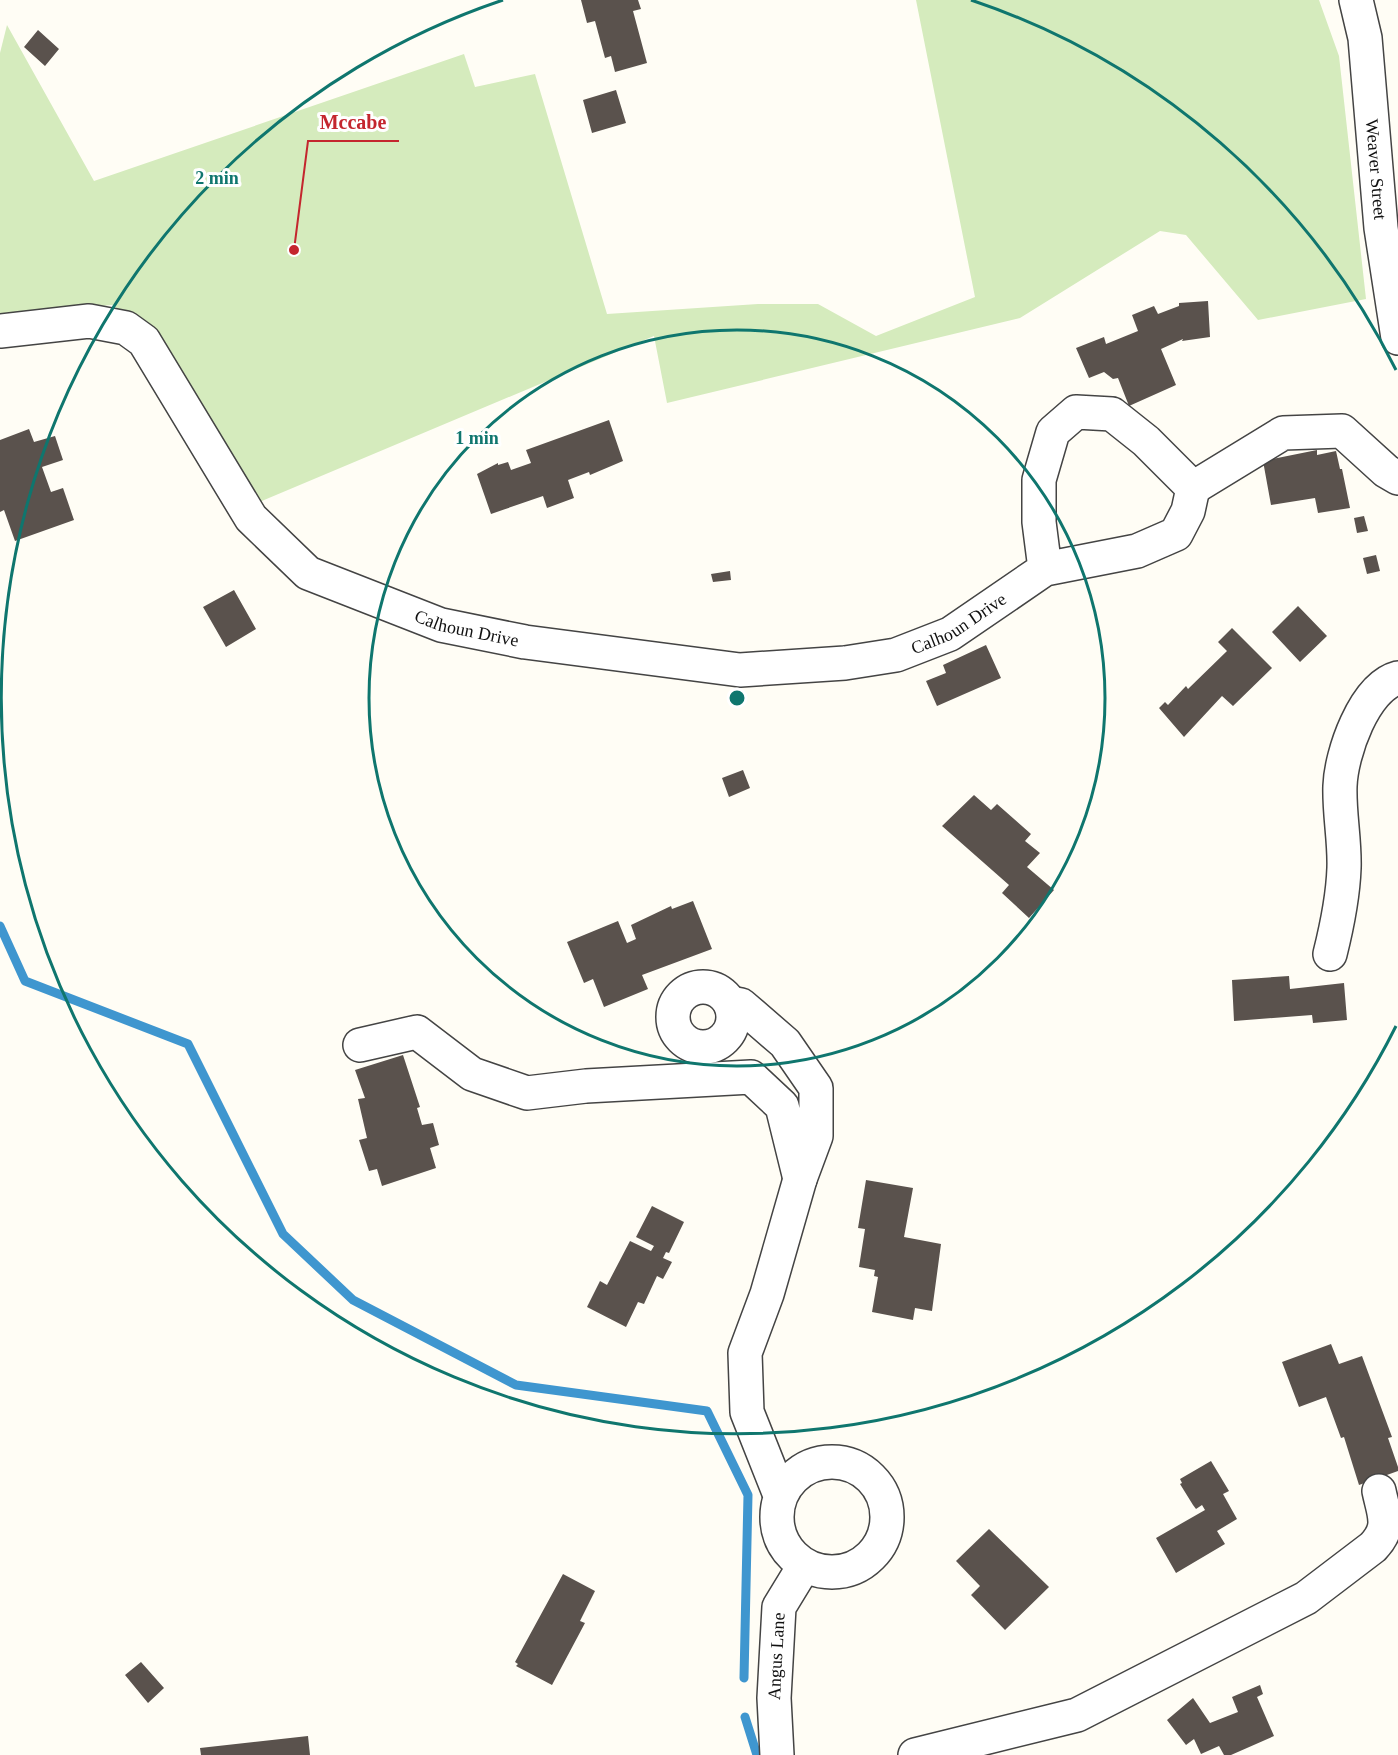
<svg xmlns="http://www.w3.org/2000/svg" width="1398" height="1755" font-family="'Times New Roman',serif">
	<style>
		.green { fill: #d5ebbd }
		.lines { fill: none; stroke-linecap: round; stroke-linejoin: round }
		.stream { stroke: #3f96cf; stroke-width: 9 }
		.building { fill: #5a524d }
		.minor-casing { stroke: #444; stroke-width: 36 }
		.minor { stroke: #fff; stroke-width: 33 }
		.ring { fill: none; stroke: #0f766e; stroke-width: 3 }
		.labels { text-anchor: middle; stroke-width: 6; stroke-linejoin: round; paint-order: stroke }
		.street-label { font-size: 18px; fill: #111; stroke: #fff }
		.centre { fill: #0f766e; stroke: #fff; stroke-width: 3 }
		.ring-label { font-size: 18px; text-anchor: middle; font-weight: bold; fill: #0f766e; stroke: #fff; stroke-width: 6; stroke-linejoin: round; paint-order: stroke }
		.leader { fill: none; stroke: #c4262e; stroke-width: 2 }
		.callout-dot { fill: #c4262e; stroke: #fff; stroke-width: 2 }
		.callout-label { font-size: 20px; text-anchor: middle; font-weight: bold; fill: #c4262e; stroke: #fff; stroke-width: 6; stroke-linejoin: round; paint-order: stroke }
	</style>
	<rect width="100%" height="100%" fill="#fffdf5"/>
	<path class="green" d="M916,0H1319L1339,56L1366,299L1258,320L1186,235L1160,231L1020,318L667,403L654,336L257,503L137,321L112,305L0,314V53L7,25L94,181L464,54L475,87L535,74L607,314L758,304H818L876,336L975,297Z"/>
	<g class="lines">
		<path class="stream" d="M0,926L25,981L188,1044L283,1234L353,1300L516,1385L707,1411L748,1495L744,1678
			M745,1717L757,1755"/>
	</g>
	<path class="building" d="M581,0H638L641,9L633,11L647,63L615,72L611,56L605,58L595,21L587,23Z
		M38,30L59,49L45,66L24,47Z
		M616,90L626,123L592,133L583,100Z
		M1208,301L1210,337L1182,341L1183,339L1161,349L1176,385L1129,406L1118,378L1113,379L1104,372L1089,378L1076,348L1104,337L1106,344L1138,331L1132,315L1154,306L1158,314L1179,306V303Z
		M609,420L623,461L590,475L589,472L568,480L574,498L547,508L543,496L491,514L477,474L498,463V465L508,462L511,470L531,463L526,450Z
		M29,429L34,442L55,436L63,460L42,467L51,492L63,488L74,520L15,541L4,510L0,512V440Z
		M1317,450V455L1336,451L1340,469H1342L1350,508L1318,513L1315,498L1271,505L1263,461Z
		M1364,516L1368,531L1357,533L1354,518Z
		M1376,555L1380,571L1367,574L1363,558Z
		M730,571L731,580L713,582L711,574Z
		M234,590L256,629L226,647L203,607Z
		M1298,606L1327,636L1300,662L1272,632Z
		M1232,628L1272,668L1233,706L1222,696L1184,737L1159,708L1165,702L1168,705L1186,686L1188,689L1227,651L1218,642Z
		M986,645L1001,678L937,706L926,681L946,673L943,665Z
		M743,770L750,788L729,797L722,778Z
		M974,795L991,810L997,804L1031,834L1025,841L1040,853L1027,867L1054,890L1029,918L1002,893L1009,885L942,826Z
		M693,901L712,949L642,975L648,989L604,1007L593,979L584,983L567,942L618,921L627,943L636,939L631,925L671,906L672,909Z
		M1289,976L1290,989L1344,983L1347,1020L1313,1023L1312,1015L1234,1021L1232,980Z
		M403,1055L420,1107L417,1108L422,1125L433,1123L439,1145L430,1148L436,1168L382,1186L377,1169L369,1171L359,1140L367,1138L358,1099L365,1098L355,1070Z
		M866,1180L913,1188L904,1237L941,1244L932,1311L915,1308L913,1320L872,1312L878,1277L874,1276L875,1270L859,1267L865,1229L858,1228Z
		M652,1206L684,1222L669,1253L666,1252L663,1258L672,1262L663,1279L657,1276L644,1304L638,1302L626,1327L587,1307L600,1281L607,1285L630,1241L651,1251L654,1246L636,1237Z
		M1331,1344L1339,1364L1362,1356L1392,1437L1388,1438L1398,1467V1471L1359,1485L1344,1437L1341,1438L1326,1397L1299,1407L1282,1362Z
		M1211,1461L1229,1491L1223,1494L1237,1519L1217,1531L1225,1544L1176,1573L1156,1538L1205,1510L1202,1505L1196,1509L1193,1505L1180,1484L1182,1483L1180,1479Z
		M989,1529L1049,1587L1005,1630L971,1595L980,1586L956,1561Z
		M563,1574L595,1591L580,1621L585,1623L552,1685L516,1666L518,1664L515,1662Z
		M141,1662L164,1688L148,1703L125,1675Z
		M1260,1685L1263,1694L1257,1697L1274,1736L1231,1755H1224L1219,1746L1201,1754L1194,1739L1186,1745L1167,1720L1193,1698L1210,1723L1238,1712L1232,1697Z
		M308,1736L310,1755H201L200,1748Z"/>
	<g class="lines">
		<defs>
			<g id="minor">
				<path id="s1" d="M1356,0L1365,38L1381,228L1398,338"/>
				<path id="s2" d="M0,331L89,321L126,328L144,341L251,518L308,573L441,625L525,642L740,670L845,663L896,655L950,634L1045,569L1137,551L1176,534L1188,511L1193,488L1146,441L1112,414L1076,412L1053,432L1039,480V522L1045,569"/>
				<path d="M1193,488L1283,433L1342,431L1386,471L1398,478"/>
				<path d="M1330,954C1337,926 1343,897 1344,868C1345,841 1339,813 1340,786C1341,754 1364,687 1398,678"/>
				<circle cx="703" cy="1017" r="30"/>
				<path d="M360,1045L417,1032L472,1074L527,1093L586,1086L751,1077L782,1106L800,1179L816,1136V1088L785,1043L741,1005L730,1003"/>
				<circle cx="832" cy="1517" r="55"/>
				<path d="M780,1495L747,1412L745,1353L767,1294L800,1179"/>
				<path id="s3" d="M777,1755L774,1698L779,1607L804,1566"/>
				<path d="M915,1755L1077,1715L1306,1598L1373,1547C1392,1527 1384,1515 1379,1491"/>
			</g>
		</defs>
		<use href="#minor" class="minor-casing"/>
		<use href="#minor" class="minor"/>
	</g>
	<g class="ring">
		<circle cx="737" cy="698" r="368"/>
		<path d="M1396 1026A736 736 0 1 1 503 0M971 0A736 736 0 0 1 1396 370"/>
	</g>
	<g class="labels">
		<g class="street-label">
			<text dy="6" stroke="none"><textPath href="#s1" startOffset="171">Weaver Street</textPath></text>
			<text dy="6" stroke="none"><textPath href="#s2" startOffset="1108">Calhoun Drive</textPath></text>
			<text dy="6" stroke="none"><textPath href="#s2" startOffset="604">Calhoun Drive</textPath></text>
			<text dy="6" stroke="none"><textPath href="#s3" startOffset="99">Angus Lane</textPath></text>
		</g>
	</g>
	<circle cx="737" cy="698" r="9" class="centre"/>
	<g class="ring-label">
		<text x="217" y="184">2 min</text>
		<text x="477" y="444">1 min</text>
	</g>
	<path class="leader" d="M294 250L308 141H399"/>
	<circle class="callout-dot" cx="294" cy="250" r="6"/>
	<g class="callout-label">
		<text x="353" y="129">Mccabe</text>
	</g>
</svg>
